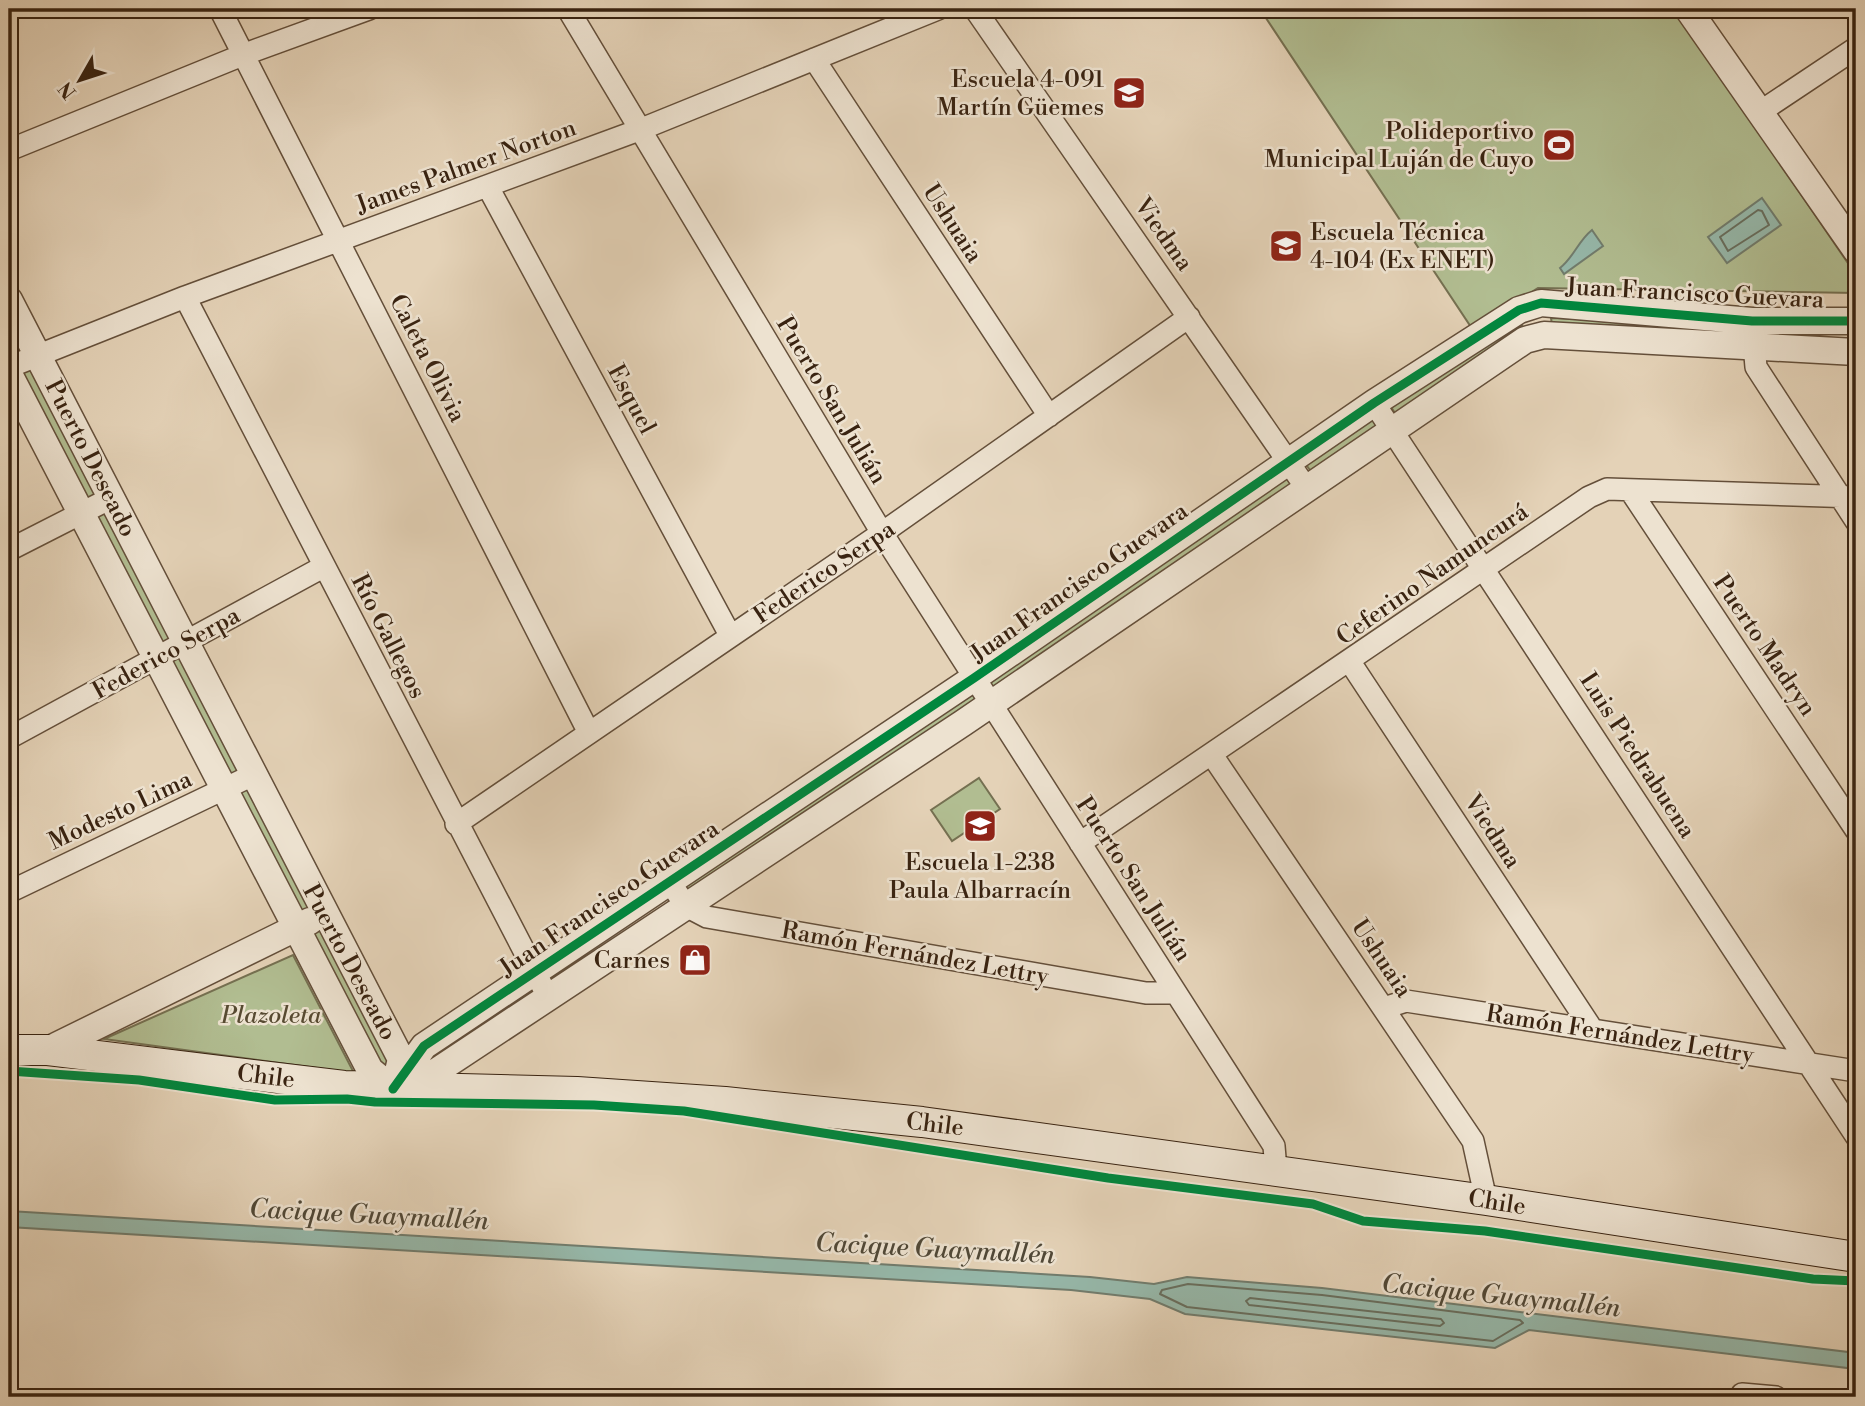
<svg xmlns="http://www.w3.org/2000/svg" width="1865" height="1406" font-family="'Libre Bodoni',serif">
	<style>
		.green { fill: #b1bd91; stroke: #757051; stroke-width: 2 }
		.water { fill: #96b8aa; stroke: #717c6d; stroke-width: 2 }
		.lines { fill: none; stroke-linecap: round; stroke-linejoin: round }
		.shore { stroke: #686e5e; stroke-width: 2 }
		.minor-casing { stroke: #644f3a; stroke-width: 24 }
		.tertiary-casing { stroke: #644f3a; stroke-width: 29 }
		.secondary-casing { stroke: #392311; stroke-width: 32 }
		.minor { stroke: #ede2d0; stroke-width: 21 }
		.tertiary { stroke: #ede2d0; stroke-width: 26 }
		.secondary { stroke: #ede2d0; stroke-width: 30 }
		.cycleway-casing { stroke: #ede2d0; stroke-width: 13 }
		.cycleway { stroke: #00873e; stroke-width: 9 }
		.labels { text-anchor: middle; stroke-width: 5; stroke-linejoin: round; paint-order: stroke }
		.poi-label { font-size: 24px; fill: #392311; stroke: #ede2d0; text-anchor: end }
		.street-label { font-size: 24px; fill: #392311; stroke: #ede2d0 }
		.park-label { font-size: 24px; font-style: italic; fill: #574a31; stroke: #ede2d0 }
		.water-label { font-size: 26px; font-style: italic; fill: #504837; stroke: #ede2d0 }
	</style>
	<rect width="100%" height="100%" fill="#e4d2b7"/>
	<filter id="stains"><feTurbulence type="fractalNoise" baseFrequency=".00286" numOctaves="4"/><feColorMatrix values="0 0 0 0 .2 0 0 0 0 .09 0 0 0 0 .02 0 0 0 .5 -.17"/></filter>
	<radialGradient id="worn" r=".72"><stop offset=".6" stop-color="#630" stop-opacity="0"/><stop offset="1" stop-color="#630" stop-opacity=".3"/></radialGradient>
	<path class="green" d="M1260,9H1675L1856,275V293L1538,288L1473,330Z
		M9,300L401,1058L393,1089L9,374Z
		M1517,318L1525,330L1397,416L1389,404Z
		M1551,318L1730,325L1739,340L1553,332Z
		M1372,417L1381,429L1313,474L1304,462Z
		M1288,472L1297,485L988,691L980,679Z
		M977,692L987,704L694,899L681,882Z
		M979,778L1000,809L952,841L931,810Z
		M293,955L354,1073L104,1039Z"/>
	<path class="water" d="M1762,198L1781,225L1727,263L1708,237Z
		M1592,230L1603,246L1564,274L1560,268C1574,257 1578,241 1592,230Z
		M9,1211L1090,1277L1154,1284L1187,1277L1322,1288L1856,1353V1369L1529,1330L1495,1348L1185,1314L1150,1299L1071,1290L9,1227Z"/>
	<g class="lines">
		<path class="shore" d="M1758,210L1762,211L1769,225L1728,251L1720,237Z
			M1188,1284L1322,1295L1520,1320L1523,1323L1493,1341L1187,1307L1160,1294L1162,1290Z
			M1250,1298L1441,1319L1444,1323L1440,1326L1249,1305L1246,1301Z"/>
		<defs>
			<path id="minor" d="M220,9L588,731
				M568,9L882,533L1274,1146L1276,1170
				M975,9L1307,489
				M814,59L1049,416
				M1760,112L1856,48
				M9,150L245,54L369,9
				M488,187L730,635
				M185,297L548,997
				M1753,333L1756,367L1856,521
				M9,367L185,297L639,130L938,9
				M1374,403L1856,1136
				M1630,490L1856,830
				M9,550L111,498
				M1350,662L1592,1029
				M9,738L323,567
				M1212,755L1473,1141L1486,1200
				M456,824L882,533L1189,317
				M1080,843L1589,497L1607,489L1856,497
				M669,881L686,906L707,917L1146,993H1176
				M9,892L253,775
				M1384,1008L1406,1001L1856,1071
				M1742,1394L1776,1397"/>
			<path id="tertiary" d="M1688,9L1856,250
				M9,300L401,1059L395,1084
				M9,374L370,1070L393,1089
				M48,1050L310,921
				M398,1087L437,1071L963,723L1525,340L1544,335L1856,352
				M393,1089L424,1046L974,678L1374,403L1519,310L1541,303L1752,321H1856"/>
			<path id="secondary" d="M9,1050H48L344,1086L577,1092L725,1102L922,1122L1486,1200L1856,1257"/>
		</defs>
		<use href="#minor" class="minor-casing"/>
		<use href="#tertiary" class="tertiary-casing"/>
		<use href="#secondary" class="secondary-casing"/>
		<use href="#minor" class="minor"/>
		<use href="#tertiary" class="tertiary"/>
		<use href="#secondary" class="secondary"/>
		<defs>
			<path id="cycleway" d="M9,1071L139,1080L275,1100L347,1099L375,1102L594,1105L684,1111L1108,1178L1313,1204L1363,1221L1485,1231L1813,1279L1856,1281
				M393,1089L424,1046L974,678L1374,403L1519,310L1541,303L1752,321H1856"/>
		</defs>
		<use href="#cycleway" class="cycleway-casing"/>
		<use href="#cycleway" class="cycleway"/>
	</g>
	<defs>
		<symbol id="school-square" viewBox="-11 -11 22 22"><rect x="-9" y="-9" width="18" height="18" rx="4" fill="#8f2418" stroke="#ede2d0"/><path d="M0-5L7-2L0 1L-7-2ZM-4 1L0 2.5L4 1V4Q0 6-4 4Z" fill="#fff"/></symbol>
		<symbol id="stadium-square" viewBox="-11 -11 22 22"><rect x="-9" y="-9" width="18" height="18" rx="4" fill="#8f2418" stroke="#ede2d0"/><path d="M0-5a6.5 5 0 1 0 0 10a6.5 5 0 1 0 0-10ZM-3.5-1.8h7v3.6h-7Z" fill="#fff"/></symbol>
		<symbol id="shop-square" viewBox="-11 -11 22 22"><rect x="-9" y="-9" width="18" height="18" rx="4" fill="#8f2418" stroke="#ede2d0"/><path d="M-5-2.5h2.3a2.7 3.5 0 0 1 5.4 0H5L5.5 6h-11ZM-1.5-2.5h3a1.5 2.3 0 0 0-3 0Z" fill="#fff"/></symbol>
	</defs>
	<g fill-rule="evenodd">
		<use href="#school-square" x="1110" y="74" width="38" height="38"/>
		<use href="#stadium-square" x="1540" y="126" width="38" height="38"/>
		<use href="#school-square" x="1267" y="227" width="38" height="38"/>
		<use href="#school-square" x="961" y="807" width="38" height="38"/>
		<use href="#shop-square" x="676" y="941" width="38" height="38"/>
	</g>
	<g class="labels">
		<g class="poi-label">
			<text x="1104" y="87">Escuela 4-091<tspan x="1104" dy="28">Martín Güemes</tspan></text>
			<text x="1534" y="139">Polideportivo<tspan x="1534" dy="28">Municipal Luján de Cuyo</tspan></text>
			<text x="1310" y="240" text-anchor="start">Escuela Técnica<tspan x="1310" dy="28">4-104 (Ex ENET)</tspan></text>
			<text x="980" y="870" text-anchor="middle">Escuela 1-238<tspan x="980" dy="28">Paula Albarracín</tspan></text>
			<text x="670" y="968">Carnes</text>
		</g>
		<g class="street-label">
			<text transform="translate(466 166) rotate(-20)" y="8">James Palmer Norton</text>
			<text transform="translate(953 223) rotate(57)" y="8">Ushuaia</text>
			<text transform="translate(1164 234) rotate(55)" y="8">Viedma</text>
			<text transform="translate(1695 293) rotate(3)" y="8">Juan Francisco Guevara</text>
			<text transform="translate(428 358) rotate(63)" y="8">Caleta Olivia</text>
			<text transform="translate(632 399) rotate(62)" y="8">Esquel</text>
			<text transform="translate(832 400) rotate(59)" y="8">Puerto San Julián</text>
			<text transform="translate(91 458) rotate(63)" y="8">Puerto Deseado</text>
			<text transform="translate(824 572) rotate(-34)" y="8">Federico Serpa</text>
			<text transform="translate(1432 574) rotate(-35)" y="8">Ceferino Namuncurá</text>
			<text transform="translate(1079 582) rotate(-35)" y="8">Juan Francisco Guevara</text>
			<text transform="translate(389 636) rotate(63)" y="8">Río Gallegos</text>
			<text transform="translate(1765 645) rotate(56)" y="8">Puerto Madryn</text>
			<text transform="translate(166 653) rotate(-29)" y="8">Federico Serpa</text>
			<text transform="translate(1638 755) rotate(57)" y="8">Luis Piedrabuena</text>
			<text transform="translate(120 810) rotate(-25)" y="8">Modesto Lima</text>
			<text transform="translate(1493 831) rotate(57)" y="8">Viedma</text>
			<text transform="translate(1134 879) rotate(57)" y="8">Puerto San Julián</text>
			<text transform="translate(609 898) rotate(-34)" y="8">Juan Francisco Guevara</text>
			<text transform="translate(915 953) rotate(10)" y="8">Ramón Fernández Lettry</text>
			<text transform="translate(1382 958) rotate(56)" y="8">Ushuaia</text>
			<text transform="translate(350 962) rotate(62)" y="8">Puerto Deseado</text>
			<text transform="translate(1620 1034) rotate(9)" y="8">Ramón Fernández Lettry</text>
			<text transform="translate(266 1076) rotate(7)" y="8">Chile</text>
			<text transform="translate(935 1124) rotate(7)" y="8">Chile</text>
			<text transform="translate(1497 1202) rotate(9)" y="8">Chile</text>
		</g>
		<g class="park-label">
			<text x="271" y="1023">Plazoleta</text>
		</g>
		<g class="water-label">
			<text transform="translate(369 1214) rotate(3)" y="9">Cacique Guaymallén</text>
			<text transform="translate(935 1248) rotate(3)" y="9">Cacique Guaymallén</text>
			<text transform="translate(1501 1295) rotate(6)" y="9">Cacique Guaymallén</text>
		</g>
	</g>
	<rect width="1865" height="1406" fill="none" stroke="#e4d2b7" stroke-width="35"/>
	<rect x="10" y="10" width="1844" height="1385" fill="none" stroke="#392311" stroke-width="3.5"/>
	<rect x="18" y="18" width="1830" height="1371" fill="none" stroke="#392311" stroke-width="2"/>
	<g transform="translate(80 80) rotate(231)" stroke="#ede2d0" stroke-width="5" paint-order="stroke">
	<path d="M0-5L12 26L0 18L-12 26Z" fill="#392311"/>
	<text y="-10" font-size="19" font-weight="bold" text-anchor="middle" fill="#392311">N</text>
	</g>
	<rect width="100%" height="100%" filter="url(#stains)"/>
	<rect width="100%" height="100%" fill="url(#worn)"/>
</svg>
